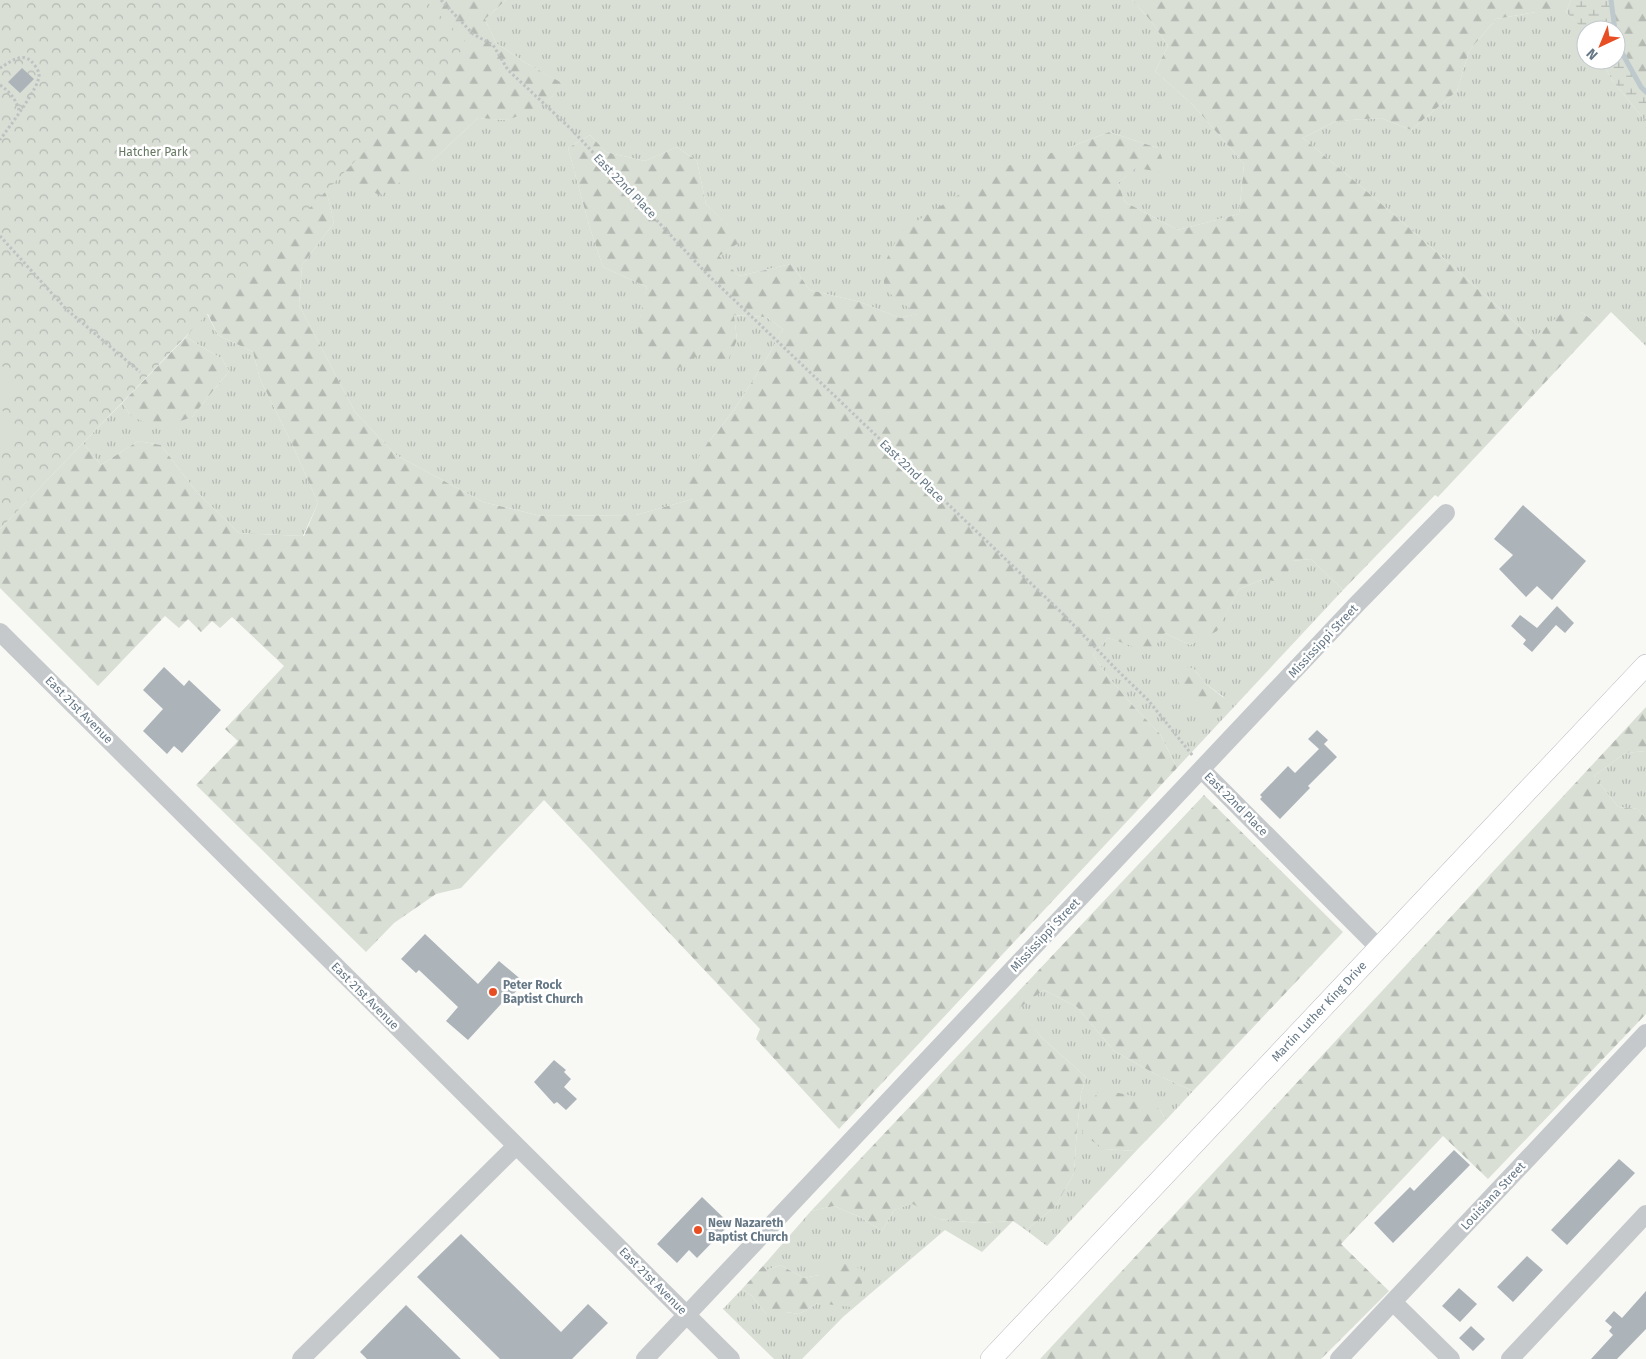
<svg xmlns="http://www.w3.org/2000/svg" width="1646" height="1359" font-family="'Fira Sans',sans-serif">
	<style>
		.grass { fill: url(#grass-tufts); fill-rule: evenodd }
		.forest { fill: url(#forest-firs) }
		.wetland { fill: url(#wetland-marsh) }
		.park { fill: url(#park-crowns) }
		.garden { fill: #d9dfd5 }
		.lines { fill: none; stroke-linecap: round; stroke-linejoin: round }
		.stream { stroke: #bdc9cd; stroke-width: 5 }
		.building { fill: #acb4ba }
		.major-casing { stroke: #b8bcc0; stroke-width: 22 }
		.path { stroke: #bfc1c3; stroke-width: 3; stroke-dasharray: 2.5 2.5; stroke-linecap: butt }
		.minor { stroke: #c5c9cc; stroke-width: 18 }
		.major { stroke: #fff; stroke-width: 21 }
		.poi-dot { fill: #e84e24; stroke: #fff; stroke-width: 2 }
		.labels { text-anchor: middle; stroke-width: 5; stroke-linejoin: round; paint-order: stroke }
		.park-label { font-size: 12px; fill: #667861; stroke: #fff }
		.street-label { font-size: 12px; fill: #667886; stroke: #fff }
		.poi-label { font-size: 12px; font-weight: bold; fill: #667886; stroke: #fff; text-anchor: start }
	</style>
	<defs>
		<pattern id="grass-tufts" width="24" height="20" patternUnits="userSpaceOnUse" patternTransform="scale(1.25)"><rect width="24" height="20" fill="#d9dfd5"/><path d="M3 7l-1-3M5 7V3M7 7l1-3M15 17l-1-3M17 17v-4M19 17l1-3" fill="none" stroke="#b4bab2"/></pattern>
		<pattern id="forest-firs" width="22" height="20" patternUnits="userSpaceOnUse" patternTransform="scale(1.25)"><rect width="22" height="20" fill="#d9dfd5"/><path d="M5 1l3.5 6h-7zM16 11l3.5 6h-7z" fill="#b4bab2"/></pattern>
		<pattern id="wetland-marsh" width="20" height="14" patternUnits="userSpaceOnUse" patternTransform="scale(1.25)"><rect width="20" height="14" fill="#d9dfd5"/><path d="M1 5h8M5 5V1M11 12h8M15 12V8" fill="none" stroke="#b4bab2"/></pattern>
		<pattern id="park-crowns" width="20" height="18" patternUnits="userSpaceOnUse" patternTransform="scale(1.25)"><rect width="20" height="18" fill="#d9dfd5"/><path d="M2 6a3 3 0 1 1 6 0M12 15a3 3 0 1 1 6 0" fill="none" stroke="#b4bab2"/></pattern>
	</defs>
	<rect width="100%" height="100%" fill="#f8f8f4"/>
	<path class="grass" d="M506,0H1132L1151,21L1168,46L1155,71L1193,105L1244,164L1239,214L1178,230L1125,202L1118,183L1158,148L1109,132L1068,148L918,314L900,318L860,302L810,290L791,264L739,276L718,256L742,240L706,204L697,161L677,147L645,161L606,152L590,135L568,148L589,225L603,267L647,287L640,318L703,352L737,340L734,315L766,317L783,329L767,358L734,410L707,444L693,499L636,515L541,516L483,502L396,455L355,412L299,305L302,265L334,223L323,177L293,170L432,161L478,118L507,120L552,97L561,83L526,63L496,43L485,19Z
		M1536,12H1566L1585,30L1586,60H1601L1612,80L1646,122V346L1611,312L1599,325L1581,312L1533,339C1458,270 1382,203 1303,138L1336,121L1381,118L1411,130L1457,91L1469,51L1496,19Z
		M206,312L218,335L253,352L260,379L292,444L318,503L303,536L239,533L195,490L161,445L138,441L101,465L83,443L122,403L132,417H192L229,371L222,359L186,337Z
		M1311,559L1343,590L1177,768L1160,734L1134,707L1106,674L1093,655L1108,638L1150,651L1165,633L1190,645L1217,630L1239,589L1264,579L1291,561ZM1193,668L1206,684L1225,698L1177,679Z
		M1646,751V819L1638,809L1618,807L1594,776L1625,753Z
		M1044,990L1077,1007L1114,1051L1157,1075L1193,1091L1166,1120L1160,1110L1104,1149L1136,1151L1047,1246L1026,1230L1056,1206L1074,1173L1077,1129L1081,1094L1086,1077L1041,1037L1018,1008Z
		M913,1203L938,1219L978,1223L1013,1221L982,1252L945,1230L843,1317L802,1359H774L723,1309L742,1289L752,1296L766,1314L786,1312L799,1314L818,1303L819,1275L804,1278L780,1265L767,1270L763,1266L811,1211L834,1206L860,1217L882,1231L894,1210Z"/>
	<path class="forest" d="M359,0H506L485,19L496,43L526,63L562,83L552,97L526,113L507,120L478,118L432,161L381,195L344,183L340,139Z
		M1132,0H1571L1566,12H1536L1496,19L1469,51L1457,91L1411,130L1381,118L1336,121L1303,138C1382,203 1458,270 1533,339L1566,309L1581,312L1599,325L1438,497L1435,495L1343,590L1311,559L1292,561L1284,583L1264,579L1239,589L1217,631L1190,645L1165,633L1150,652L1108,638L1093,655L1106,674L1134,707L1160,734L1177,768L839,1129L756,1039L760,1029L544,800L461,888L436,894L394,923L366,952L196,785L238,741L225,729L284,666L232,617L220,628L212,621L201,632L188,619L179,628L165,616L98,686L0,588V529L83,443L101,465L138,441L161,445L195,490L239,533L304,536L318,503L292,444L260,379L253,352L218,335L205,308L323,176L334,223L302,265L299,305L355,412L396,455L483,502L541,516L636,515L693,499L682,484L707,444L734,410L767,358L783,329L766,317L734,315L737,340L725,367L703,352L671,373C663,368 650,364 643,357C631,347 643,302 647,287L603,267L589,225L568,148L590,135L606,152L645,161L677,147L697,161L706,204L743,240L719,256L739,276L791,264L810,290L860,302L900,318L917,314L884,289V264L901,231L1003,167L1068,148L1109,132L1158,148L1168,173L1136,168L1118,183L1125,202L1178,230L1239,214L1244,164L1193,105L1155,71L1168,46L1151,21Z
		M1611,0H1646V90L1641,87L1617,44Z
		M186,337L222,359L229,371L192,417L160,428L132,417L122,403Z
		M1184,667L1193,668L1206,684L1225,699L1226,712L1214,720C1194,709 1187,699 1177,679Z
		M1646,707V751L1625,753L1594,776L1618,807L1638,809L1646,819V1014L1488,1179L1443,1136L1341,1244L1389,1291L1321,1359H1040Z
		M1204,795L1343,932L1193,1091L1157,1075L1114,1051L1077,1007L1044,990L1019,1008L1041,1037L1086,1077L1081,1094L1077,1129L1074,1173L1056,1206L1026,1230L1013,1221L978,1223L938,1219L913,1204L894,1210L882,1231L860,1217L834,1206L811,1211Z
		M1100,1089L1142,1098L1160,1110L1166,1120L1136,1151L1104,1149L1082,1134L1086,1109Z
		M832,1259L864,1270L860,1295L851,1307L818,1303L799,1314L786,1312L777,1316L766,1314L752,1296L742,1289L763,1266L767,1270L780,1265L804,1278L819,1275Z"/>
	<path class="wetland" d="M1571,0H1611L1615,30H1586V32L1566,12Z
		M1616,39L1617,44L1641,87L1646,90V122L1612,80L1601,60H1616Z"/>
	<path class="park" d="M0,0H425L468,44L0,529Z"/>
	<path class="garden" d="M0,364L23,386L1,409L19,428L0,447Z"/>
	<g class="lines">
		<path class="stream" d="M1611,0L1615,30
			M1616,39L1617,44L1641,87L1646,92"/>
	</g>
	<path class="building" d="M22,68L34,79L20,93L8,82Z
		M1523,505L1586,561L1552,600L1537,586L1526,597L1499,569L1513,555L1494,539Z
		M1557,606L1574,623L1565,633L1556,625L1532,652L1523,644L1526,640L1511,626L1520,615L1537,628Z
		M164,667L184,686L189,680L221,710L182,753L174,746L167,754L143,731L163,709L143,690Z
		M1317,730L1328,740L1319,749L1308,739Z
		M1324,744L1337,757L1308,786L1310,788L1280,819L1260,799L1262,797L1260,795L1288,766L1295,773Z
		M425,934L478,984L499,961L524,982L504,1005L502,1003L468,1040L446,1021L458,1007L419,970L416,973L401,959Z
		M554,1060L566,1070L564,1072L571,1079L564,1087L577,1099L566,1110L557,1102L554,1104L534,1082Z
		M1454,1150L1470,1165L1393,1243L1374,1223L1410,1187L1414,1191Z
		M1619,1159L1635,1173L1567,1245L1551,1230Z
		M702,1197L730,1224L697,1258L689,1250L677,1263L657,1244Z
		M461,1234L561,1332L588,1304L608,1323L572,1359H500L417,1277Z
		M1527,1256L1543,1270L1513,1302L1497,1287Z
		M1459,1288L1477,1304L1460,1322L1442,1306Z
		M1646,1291V1329L1617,1359H1591L1613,1335L1609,1331L1612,1327L1605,1321L1614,1311L1622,1318Z
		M406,1305L461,1359H367L360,1352Z
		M1471,1326L1485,1339L1473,1351L1459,1338Z"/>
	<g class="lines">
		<defs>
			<g id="major">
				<path id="s1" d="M991,1359L1646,665"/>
			</g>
		</defs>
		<use href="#major" class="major-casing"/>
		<path class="path" d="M441,0L473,34L493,45L508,70L571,129L707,274L1062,613L1116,669L1148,700L1193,756
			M0,68C9,63 21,52 31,61C34,64 38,69 39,74C41,86 8,128 0,140
			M0,85C10,92 15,98 19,110
			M0,236L66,309L140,372"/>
		<path class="minor" d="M0,632L731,1359
			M1202,770L1379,948
			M1393,1302L1451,1359
			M301,1359L516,1146
			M645,1359L1357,604L1446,513
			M1339,1359L1646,1033
			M1510,1359L1646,1214"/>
		<use href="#major" class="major"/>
	</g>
	<g class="poi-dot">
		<circle cx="493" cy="992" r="5"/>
		<circle cx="698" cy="1230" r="5"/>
	</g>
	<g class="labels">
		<g class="park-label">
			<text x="153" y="156">Hatcher Park</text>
		</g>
		<g class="street-label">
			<text transform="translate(625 186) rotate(46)" y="4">East 22nd Place</text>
			<text transform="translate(912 471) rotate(44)" y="4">East 22nd Place</text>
			<text transform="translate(1323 641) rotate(-47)" y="4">Mississippi Street</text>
			<text transform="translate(79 710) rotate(45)" y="4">East 21st Avenue</text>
			<text transform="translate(1236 804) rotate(45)" y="4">East 22nd Place</text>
			<text transform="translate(1045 935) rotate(-47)" y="4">Mississippi Street</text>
			<text transform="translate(365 996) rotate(45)" y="4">East 21st Avenue</text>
			<text dy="4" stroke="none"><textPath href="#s1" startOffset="478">Martin Luther King Drive</textPath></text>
			<text transform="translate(1493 1196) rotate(-47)" y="4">Louisiana Street</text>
			<text transform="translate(653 1281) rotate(45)" y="4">East 21st Avenue</text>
		</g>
		<g class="poi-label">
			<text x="503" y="989">Peter Rock<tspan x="503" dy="14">Baptist Church</tspan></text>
			<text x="708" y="1227">New Nazareth<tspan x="708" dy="14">Baptist Church</tspan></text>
		</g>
	</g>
	<g transform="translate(1601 45) rotate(224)"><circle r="24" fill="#ffffff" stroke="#c2c9cf"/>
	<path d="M0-4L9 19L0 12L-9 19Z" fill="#e84e24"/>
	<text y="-8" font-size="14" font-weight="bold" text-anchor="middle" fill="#667886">N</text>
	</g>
</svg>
